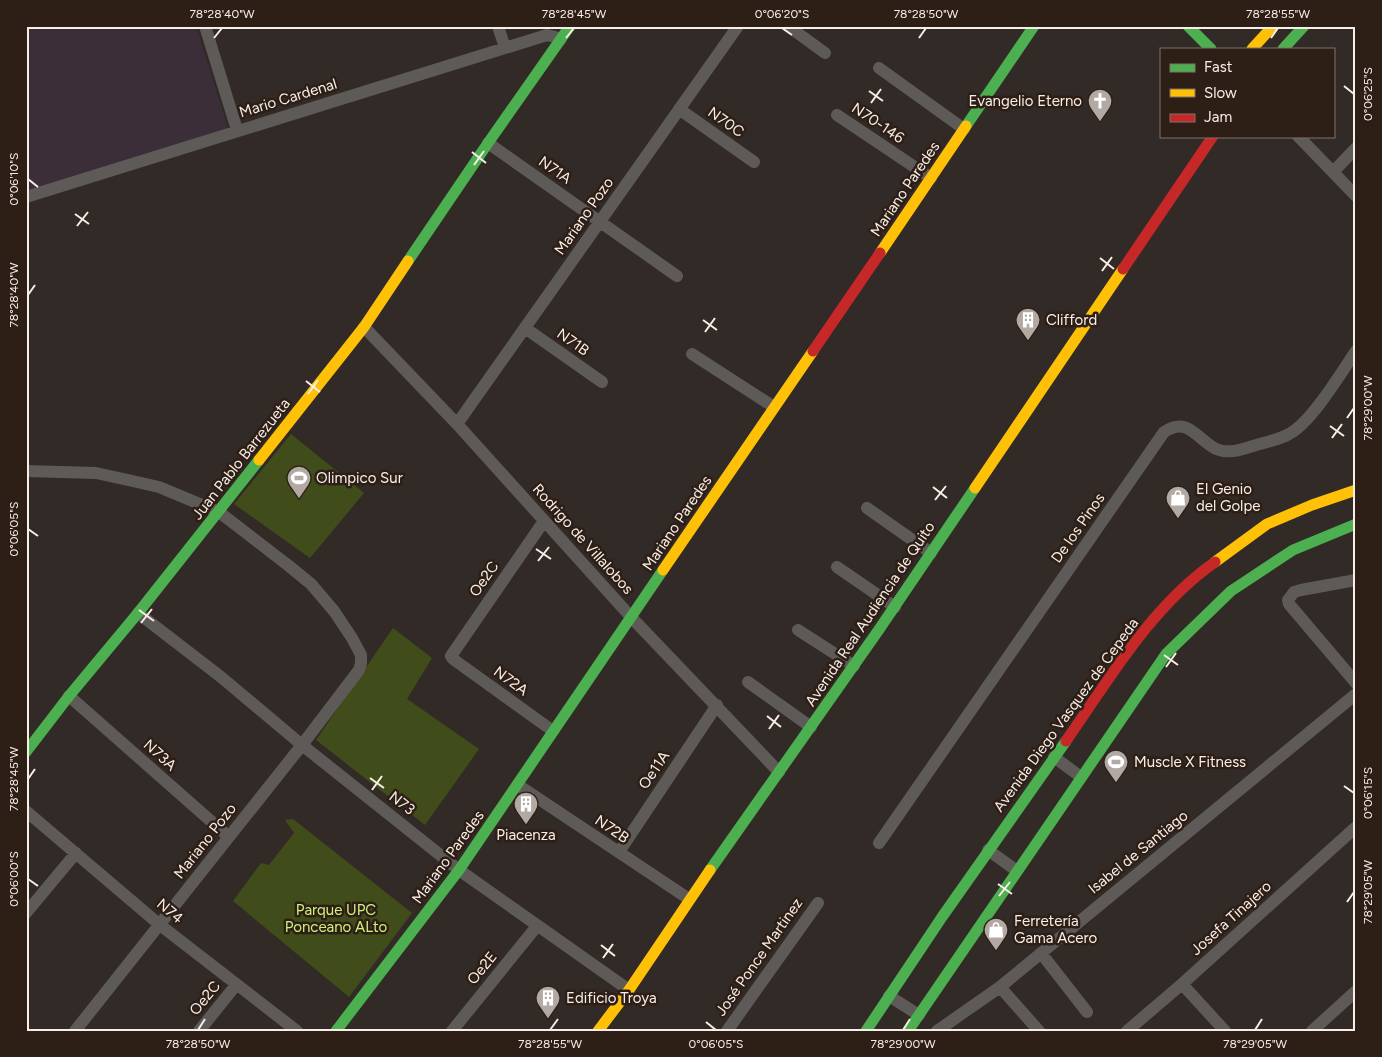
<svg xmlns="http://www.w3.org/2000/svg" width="1382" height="1057" font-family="Figtree,sans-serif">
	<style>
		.industrial { fill: #3c2e39 }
		.green { fill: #404d1a }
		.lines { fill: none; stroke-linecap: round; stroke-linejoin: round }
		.street { stroke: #5d5a58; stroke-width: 12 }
		.fast { stroke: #4caf50; stroke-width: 11 }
		.slow { stroke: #ffc107; stroke-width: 11 }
		.jam { stroke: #c62828; stroke-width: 11 }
		.ticks { fill: none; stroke: #f8eee8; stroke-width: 2 }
		.labels { text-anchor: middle; stroke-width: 5; stroke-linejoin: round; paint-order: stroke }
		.street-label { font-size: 15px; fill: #f8eee8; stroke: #2e1f16 }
		.poi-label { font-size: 15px; fill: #f8eee8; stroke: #2e1f16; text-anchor: start }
		.park-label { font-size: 15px; fill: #cef37b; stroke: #2e1f16 }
		.neatline { fill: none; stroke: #f8eee8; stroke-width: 2 }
		.ticks-label { font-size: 12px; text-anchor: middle; fill: #f8eee8 }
	</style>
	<rect width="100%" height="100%" fill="#322a26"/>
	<path class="industrial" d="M26,26H196L228,128L26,192Z"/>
	<path class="green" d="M291,434L364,493L310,558L234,504Z
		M393,628L432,658L407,699L479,749L425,825L316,740Z
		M293,819L412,913L349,997L233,901L261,863L269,865L294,833L285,820Z"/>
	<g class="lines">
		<path class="street" d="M205,26L237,130
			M498,26L505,48
			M788,26L825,53
			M879,68L964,129
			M679,109L754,162
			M837,115L931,178
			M1298,136L1356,196
			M488,143L677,276
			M1333,172L1356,148
			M26,197L547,35L555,37L560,40
			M364,327L457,424L631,617L779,772
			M525,328L602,382
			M692,354L774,407
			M457,424L738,26
			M26,471L96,473L128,480L159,487L219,512L289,566L311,584L334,611L352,638L361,655V663L359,670L302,745L75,1031
			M867,508L931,553
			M544,521L451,656L453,659L553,731
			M837,567L895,607
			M1356,580L1301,590L1294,592L1288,600L1289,604L1356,683
			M138,613L221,677L302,745L459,870L629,990
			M798,630L854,666
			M748,682L811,727
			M69,696L229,837
			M1054,757L1081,777
			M518,785L689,899
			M26,811L160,925L297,1031
			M879,843L1164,432C1189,416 1196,439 1216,449C1228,454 1241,450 1253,446C1265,442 1279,440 1289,434C1311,423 1341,373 1356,351
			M988,850L1017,871
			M619,852L717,705
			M26,913L76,853
			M1041,953L1087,1012
			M1182,984L1225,1031
			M1000,987L1039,1031
			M889,996L919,1015
			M199,1031L236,985
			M452,1031L537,926
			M727,1031L818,903
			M937,1031L1000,987L1356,694
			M1127,1031L1182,984L1356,827
			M1312,1031L1356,991"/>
		<path class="fast" d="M1188,26L1211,49
			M1283,49L1304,26
			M966,126L1034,26
			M408,261L488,143L570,26
			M26,752L69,696L138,613L259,460
			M710,870L878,631L975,488
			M336,1031L459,870L663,570
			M866,1031L942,917L1066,741
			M908,1031L1166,654L1231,591L1293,550L1356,524"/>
		<path class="slow" d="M1252,49L1273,26
			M880,253L966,126
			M259,460L364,327L408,261
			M975,488L1123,269
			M1215,562L1267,524L1312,505L1356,490
			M663,570L813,351
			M598,1031L629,990L710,870"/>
		<path class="jam" d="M1123,269L1213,136
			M813,351L880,253
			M1066,741C1110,678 1151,607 1215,562"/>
	</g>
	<path class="ticks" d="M782,28L792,35M214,38L222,28M566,38L574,28M919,38L926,28M1271,38L1278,28M1344,86L1354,94M869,91L883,101M871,103L881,89M472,152L486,163M474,165L484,151M28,179L38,187M75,214L89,224M77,226L88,212M1100,258L1114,269M1102,271L1112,257M28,295L35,285M703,320L717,330M705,332L715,318M306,381L320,392M308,394L318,380M1347,418L1354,408M1330,426L1344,436M1332,438L1342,424M933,487L947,498M935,500L946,486M28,529L38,536M536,549L551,559M538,561L549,547M139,610L154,621M141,623L152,609M1164,655L1178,665M1166,667L1176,653M767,716L781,727M769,729L779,715M370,778L384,788M28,779L35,769M1344,786L1354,793M372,790L382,776M28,879L38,886M998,884L1012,894M999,896L1010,882M1347,902L1354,892M601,945L615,956M603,958L613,944M706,1022L716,1030M198,1030L205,1019M550,1030L558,1019M903,1030L910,1019M1255,1030L1262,1019"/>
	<defs>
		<symbol id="church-pin" viewBox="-11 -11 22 30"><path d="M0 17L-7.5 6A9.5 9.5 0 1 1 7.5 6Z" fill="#b3a9a4" stroke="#2e1f16"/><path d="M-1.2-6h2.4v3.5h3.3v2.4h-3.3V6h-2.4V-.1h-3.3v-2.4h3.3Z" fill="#fff"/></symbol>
		<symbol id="building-pin" viewBox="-11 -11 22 30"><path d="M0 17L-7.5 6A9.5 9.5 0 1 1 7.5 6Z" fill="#b3a9a4" stroke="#2e1f16"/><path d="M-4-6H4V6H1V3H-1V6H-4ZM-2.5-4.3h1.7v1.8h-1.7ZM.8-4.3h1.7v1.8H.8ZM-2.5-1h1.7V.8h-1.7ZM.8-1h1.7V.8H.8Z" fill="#fff"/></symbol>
		<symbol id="stadium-pin" viewBox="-11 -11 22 30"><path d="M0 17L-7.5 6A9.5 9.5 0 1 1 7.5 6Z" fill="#b3a9a4" stroke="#2e1f16"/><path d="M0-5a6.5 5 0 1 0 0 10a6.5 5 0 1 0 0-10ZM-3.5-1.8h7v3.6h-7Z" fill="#fff"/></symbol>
		<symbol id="shop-pin" viewBox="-11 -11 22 30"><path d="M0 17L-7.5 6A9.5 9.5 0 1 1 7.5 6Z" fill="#b3a9a4" stroke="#2e1f16"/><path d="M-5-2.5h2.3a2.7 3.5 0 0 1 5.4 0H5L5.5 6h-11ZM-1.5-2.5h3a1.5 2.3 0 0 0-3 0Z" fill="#fff"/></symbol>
	</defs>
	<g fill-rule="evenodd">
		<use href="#church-pin" x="1086" y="87" width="28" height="38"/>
		<use href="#building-pin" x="1014" y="306" width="28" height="38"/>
		<use href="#stadium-pin" x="285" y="464" width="28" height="38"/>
		<use href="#shop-pin" x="1164" y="484" width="28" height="38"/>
		<use href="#stadium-pin" x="1102" y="748" width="28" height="38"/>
		<use href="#building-pin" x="512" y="790" width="28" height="38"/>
		<use href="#shop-pin" x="982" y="916" width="28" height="38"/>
		<use href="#building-pin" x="534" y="984" width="28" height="38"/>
	</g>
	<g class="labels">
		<g class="street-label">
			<text transform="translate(288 98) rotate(-17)" y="5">Mario Cardenal</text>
			<text transform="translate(726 122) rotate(35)" y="5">N70C</text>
			<text transform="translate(878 123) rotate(34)" y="5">N70-146</text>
			<text transform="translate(555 170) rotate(35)" y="5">N71A</text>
			<text transform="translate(905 189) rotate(-56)" y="5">Mariano Paredes</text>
			<text transform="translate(584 216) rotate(-55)" y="5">Mariano Pozo</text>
			<text transform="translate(573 342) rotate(35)" y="5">N71B</text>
			<text transform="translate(241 459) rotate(-52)" y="5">Juan Pablo Barrezueta</text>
			<text transform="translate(677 523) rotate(-56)" y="5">Mariano Paredes</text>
			<text transform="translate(1078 528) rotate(-55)" y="5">De los Pinos</text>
			<text transform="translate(583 539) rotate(48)" y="5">Rodrigo de Villalobos</text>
			<text transform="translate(484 579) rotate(-55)" y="5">Oe2C</text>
			<text transform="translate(870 614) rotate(-56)" y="5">Avenida Real Audiencia de Quito</text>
			<text transform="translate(511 681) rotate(36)" y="5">N72A</text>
			<text transform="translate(1066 715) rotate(-54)" y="5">Avenida Diego Vasquez de Cepeda</text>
			<text transform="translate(160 755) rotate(42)" y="5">N73A</text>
			<text transform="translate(654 770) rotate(-56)" y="5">Oe11A</text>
			<text transform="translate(402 803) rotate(38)" y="5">N73</text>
			<text transform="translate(612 829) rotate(34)" y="5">N72B</text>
			<text transform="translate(205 841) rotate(-52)" y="5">Mariano Pozo</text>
			<text transform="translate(1138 852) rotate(-39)" y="5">Isabel de Santiago</text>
			<text transform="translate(448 857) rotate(-54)" y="5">Mariano Paredes</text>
			<text transform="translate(170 911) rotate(40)" y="5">N74</text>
			<text transform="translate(1231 918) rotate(-42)" y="5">Josefa Tinajero</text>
			<text transform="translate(759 957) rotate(-55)" y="5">José Ponce Martinez</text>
			<text transform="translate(482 968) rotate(-51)" y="5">Oe2E</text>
			<text transform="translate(205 998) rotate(-51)" y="5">Oe2C</text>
		</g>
		<g class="poi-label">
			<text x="1082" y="106" text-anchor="end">Evangelio Eterno</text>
			<text x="1046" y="325">Clifford</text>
			<text x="316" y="483">Olimpico Sur</text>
			<text x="1196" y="494">El Genio<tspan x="1196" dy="17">del Golpe</tspan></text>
			<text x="1134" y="767">Muscle X Fitness</text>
			<text x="526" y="840" text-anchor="middle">Piacenza</text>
			<text x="1014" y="926">Ferretería<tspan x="1014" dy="17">Gama Acero</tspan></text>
			<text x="566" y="1003">Edificio Troya</text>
		</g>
		<g class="park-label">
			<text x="336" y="915">Parque UPC<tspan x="336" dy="17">Ponceano ALto</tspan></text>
		</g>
	</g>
	<rect width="1382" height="1057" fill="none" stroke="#2e1f16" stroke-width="55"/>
	<rect x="1160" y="48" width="175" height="90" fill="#2e1f16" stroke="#7f726a"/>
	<rect x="1170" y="64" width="25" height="8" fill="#4caf50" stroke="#7f726a"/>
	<text x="1204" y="72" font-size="15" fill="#f8eee8">Fast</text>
	<rect x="1170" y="89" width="25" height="8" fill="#ffc107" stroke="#7f726a"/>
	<text x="1204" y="98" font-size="15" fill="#f8eee8">Slow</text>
	<rect x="1170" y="114" width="25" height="8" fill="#c62828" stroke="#7f726a"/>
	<text x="1204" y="122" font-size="15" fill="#f8eee8">Jam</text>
	<rect x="28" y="28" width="1326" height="1002" class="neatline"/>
	<g class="ticks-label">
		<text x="222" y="18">78°28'40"W</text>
		<text x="574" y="18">78°28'45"W</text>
		<text x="782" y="18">0°06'20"S</text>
		<text x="926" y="18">78°28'50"W</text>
		<text x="1278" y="18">78°28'55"W</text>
		<text transform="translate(1368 94) rotate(-90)" y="4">0°06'25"S</text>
		<text transform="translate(14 179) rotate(-90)" y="4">0°06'10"S</text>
		<text transform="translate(14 295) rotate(-90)" y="4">78°28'40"W</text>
		<text transform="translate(1368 408) rotate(-90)" y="4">78°29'00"W</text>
		<text transform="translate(14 529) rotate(-90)" y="4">0°06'05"S</text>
		<text transform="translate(14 779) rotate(-90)" y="4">78°28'45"W</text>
		<text transform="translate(1368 793) rotate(-90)" y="4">0°06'15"S</text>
		<text transform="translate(14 879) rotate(-90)" y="4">0°06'00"S</text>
		<text transform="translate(1368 892) rotate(-90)" y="4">78°29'05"W</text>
		<text x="198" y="1048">78°28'50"W</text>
		<text x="550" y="1048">78°28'55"W</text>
		<text x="716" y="1048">0°06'05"S</text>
		<text x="903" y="1048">78°29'00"W</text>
		<text x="1255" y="1048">78°29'05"W</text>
	</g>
</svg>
